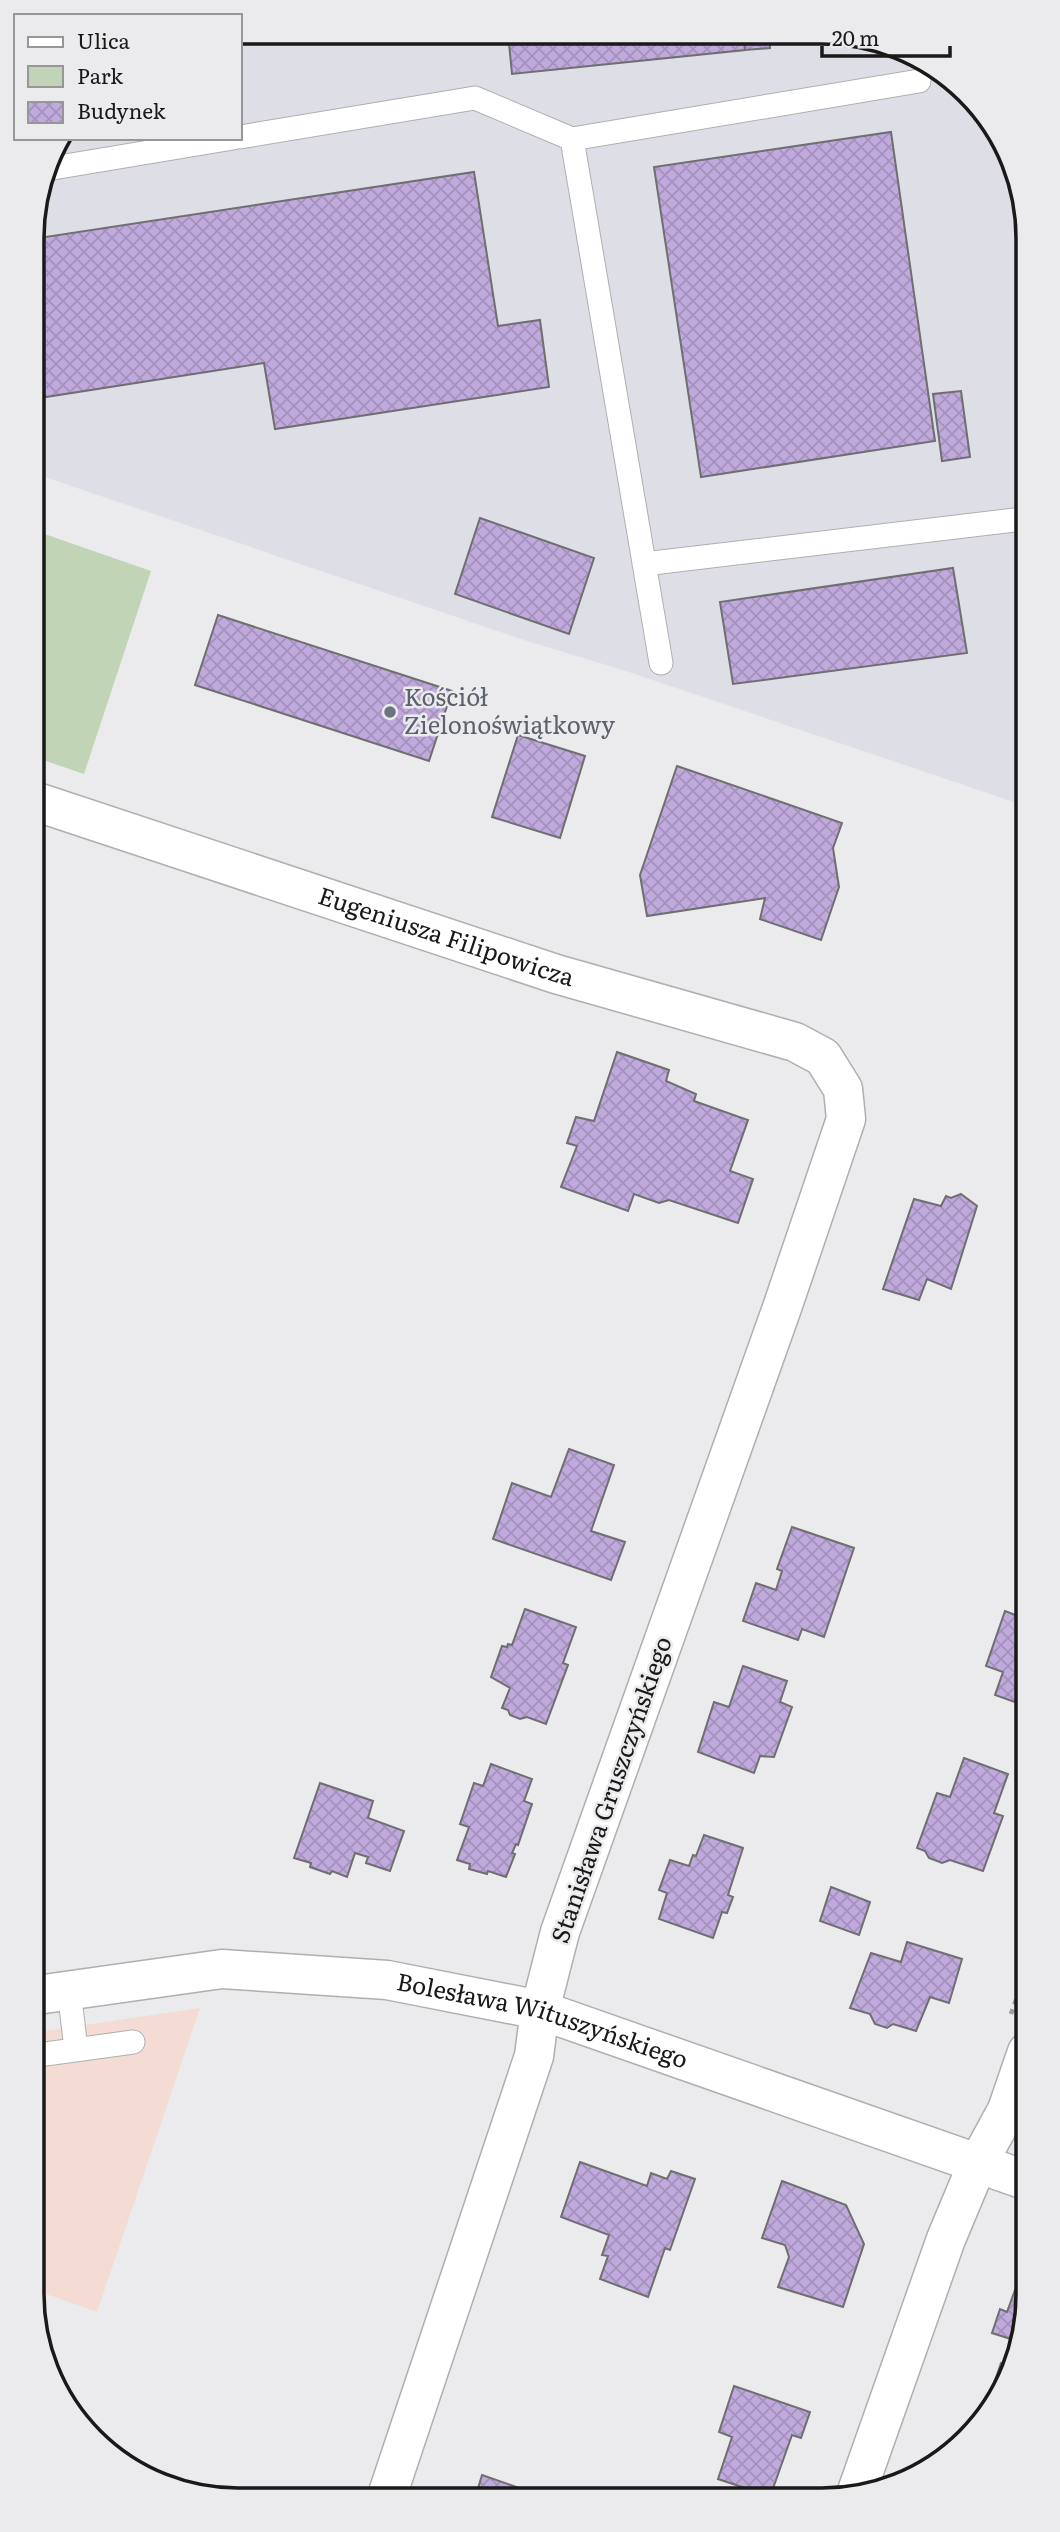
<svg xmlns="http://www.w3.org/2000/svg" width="1060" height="2532" font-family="Literata,serif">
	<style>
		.commercial { fill: #f4dbd4 }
		.built { fill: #dedee7 }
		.green { fill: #c1d4b6 }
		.building { fill: url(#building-cross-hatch); stroke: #6f6e70; stroke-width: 2 }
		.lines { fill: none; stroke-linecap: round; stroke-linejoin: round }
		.lane-casing { stroke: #afafb1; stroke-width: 25 }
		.street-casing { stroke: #afafb1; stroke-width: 41 }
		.path { stroke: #9c9c9e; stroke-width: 4.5; stroke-dasharray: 5 5; stroke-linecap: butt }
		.lane { stroke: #fff; stroke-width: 23 }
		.street { stroke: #fff; stroke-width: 38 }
		.worship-dot { fill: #6b7280; stroke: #ebebed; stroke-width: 2.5 }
		.labels { text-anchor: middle; stroke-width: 5; stroke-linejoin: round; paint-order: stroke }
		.worship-label { font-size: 24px; fill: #5b616d; stroke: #ebebed; text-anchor: start }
		.street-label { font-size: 24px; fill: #19191a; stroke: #ebebed }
		.rim { fill: none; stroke: #19191a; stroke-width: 3.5 }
	</style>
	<defs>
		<pattern id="building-cross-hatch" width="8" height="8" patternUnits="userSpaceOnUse" patternTransform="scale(1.75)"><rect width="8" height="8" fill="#c0a9dc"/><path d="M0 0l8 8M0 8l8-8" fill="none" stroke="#a491bc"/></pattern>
	</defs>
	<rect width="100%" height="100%" fill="#ebebed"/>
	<path class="commercial" d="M200,2008L97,2312L38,2291L37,2032Z"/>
	<path class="built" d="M240,32L862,35L958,83L1001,135L1022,185L1023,805L626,671L527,641L33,473L32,224L53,146L59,138H240Z"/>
	<path class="green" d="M33,530L151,571L84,774L34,757Z"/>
	<path class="building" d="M508,33L743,35L745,50L512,74Z
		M743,35H769L770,48L745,50Z
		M891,132L935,441L701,477L654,167Z
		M474,172L498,326L540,320L549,387L275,429L264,363L33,399L32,239Z
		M961,391L970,457L942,461L933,394Z
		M480,518L594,558L569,634L455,594Z
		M953,568L967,653L733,684L720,602Z
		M218,615L452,691L429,761L195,685Z
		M518,735L585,756L560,838L492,817Z
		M677,766L842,823L833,848L839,887L821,940L760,919L765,898L647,916L640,875Z
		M617,1052L669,1070L666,1081L696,1094L694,1101L748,1120L730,1171L753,1179L738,1223L669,1200L659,1203L634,1194L628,1211L561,1187L577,1146L567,1143L576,1117L594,1121Z
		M961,1194L977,1206L951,1289L927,1279L919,1300L883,1289L914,1199L941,1206L946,1196L951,1198Z
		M569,1449L614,1465L591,1531L625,1542L611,1580L493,1539L512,1483L551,1497Z
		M792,1527L854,1548L824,1637L802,1629L798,1640L743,1621L756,1583L776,1590L782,1571L777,1569Z
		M525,1609L576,1627L563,1663L568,1665L546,1724L527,1717L520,1719L510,1715L508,1710L502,1708L510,1688L491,1677L502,1646L507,1647L508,1644L512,1645Z
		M1005,1611L1026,1619V1706L995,1695L1003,1672L986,1666Z
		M743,1666L787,1681L780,1702L792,1707L774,1757L760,1756L754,1773L698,1752L714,1702L729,1707Z
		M964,1758L1008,1774L994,1813L1003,1816L983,1871L950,1860L942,1863L929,1858L925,1851L917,1848L937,1793L950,1797Z
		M491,1764L532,1779L524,1801L532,1804L518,1845L516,1844L512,1853L515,1854L506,1877L488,1871L487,1874L469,1869L470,1864L457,1860L469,1827L460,1824L474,1783L483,1786Z
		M320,1783L373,1801L368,1818L404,1831L390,1871L366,1863L368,1857L355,1853L347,1877L332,1871L330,1874L310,1867L311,1863L294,1858Z
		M704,1835L743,1848L728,1895L733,1897L727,1913L722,1912L713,1938L659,1919L667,1893L659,1890L670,1860L689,1866L693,1855L696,1856Z
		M831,1887L870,1902L859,1935L820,1921Z
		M907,1942L962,1959L949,2003L930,1997L916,2031L893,2024L887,2028L875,2024L870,2014L850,2008L871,1953L901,1962Z
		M580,2162L647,2186L651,2173L667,2179L671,2171L695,2179L670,2250L665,2248L648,2297L600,2279L608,2256L602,2255L609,2235L561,2217Z
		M782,2181L846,2205L864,2244L843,2307L778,2287L789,2257L785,2245L762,2238Z
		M1015,2290L1028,2295V2307L1013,2372L998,2398L990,2395L1001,2363L1008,2366L1017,2341L992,2333L1000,2309L1007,2312Z
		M734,2386L810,2412L801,2438L792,2435L771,2494H763L718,2479L732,2437L719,2432Z
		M482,2475L534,2493V2495H476Z"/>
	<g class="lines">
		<defs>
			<path id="lane" d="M240,137L475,98L572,139L661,663
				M572,139L919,81
				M47,169L233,138
				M644,564L1023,519
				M69,1990L76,2049
				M38,2055L133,2042"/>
			<g id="street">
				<path id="s1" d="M34,801L556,974L795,1042L823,1057L843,1089L846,1119L783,1305L560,1932L540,2010L534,2056L387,2496"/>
				<path id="s2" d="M37,1995L222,1969L387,1980L540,2010L1028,2181"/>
				<path d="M856,2494L946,2239L977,2165L1007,2110L1027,2052"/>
			</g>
		</defs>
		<use href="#lane" class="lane-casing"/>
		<use href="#street" class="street-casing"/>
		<path class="path" d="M1011,2014L1027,1969"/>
		<use href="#lane" class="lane"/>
		<use href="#street" class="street"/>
	</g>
	<circle class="worship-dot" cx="390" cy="712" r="7"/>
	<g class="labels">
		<g class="worship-label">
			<text x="404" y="706">Kościół<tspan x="404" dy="28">Zielonoświątkowy</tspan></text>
		</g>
		<g class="street-label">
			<text dy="8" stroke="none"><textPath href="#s1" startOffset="434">Eugeniusza Filipowicza</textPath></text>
			<text transform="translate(612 1790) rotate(-71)" y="8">Stanisława Gruszczyńskiego</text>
			<text dy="8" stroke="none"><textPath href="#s2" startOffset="513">Bolesława Wituszyńskiego</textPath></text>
		</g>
	</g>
	<path d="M0 0H1060V2532H0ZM238 44H822A194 194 0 0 1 1016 238V2294A194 194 0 0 1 822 2488H238A194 194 0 0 1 44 2294V238A194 194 0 0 1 238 44Z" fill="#ebebed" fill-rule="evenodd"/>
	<path class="rim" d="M238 44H822A194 194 0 0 1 1016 238V2294A194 194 0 0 1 822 2488H238A194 194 0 0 1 44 2294V238A194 194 0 0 1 238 44Z"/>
	<rect x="14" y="14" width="228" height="126" fill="#ebebed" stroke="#979799" stroke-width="2"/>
	<rect x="28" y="37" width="35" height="10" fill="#ffffff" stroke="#979799" stroke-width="2"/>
	<text x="77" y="49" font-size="21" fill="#19191a">Ulica</text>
	<rect x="28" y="66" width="35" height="21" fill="#c1d4b6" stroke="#979799" stroke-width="2"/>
	<text x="77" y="84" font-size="21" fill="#19191a">Park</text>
	<rect x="28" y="102" width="35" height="21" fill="url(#building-cross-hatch)" stroke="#979799" stroke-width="2"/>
	<text x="77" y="119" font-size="21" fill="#19191a">Budynek</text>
	<path d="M822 46v10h128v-10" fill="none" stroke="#19191a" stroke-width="3.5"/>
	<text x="832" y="46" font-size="21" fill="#19191a" stroke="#ebebed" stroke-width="5" paint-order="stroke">20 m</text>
</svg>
